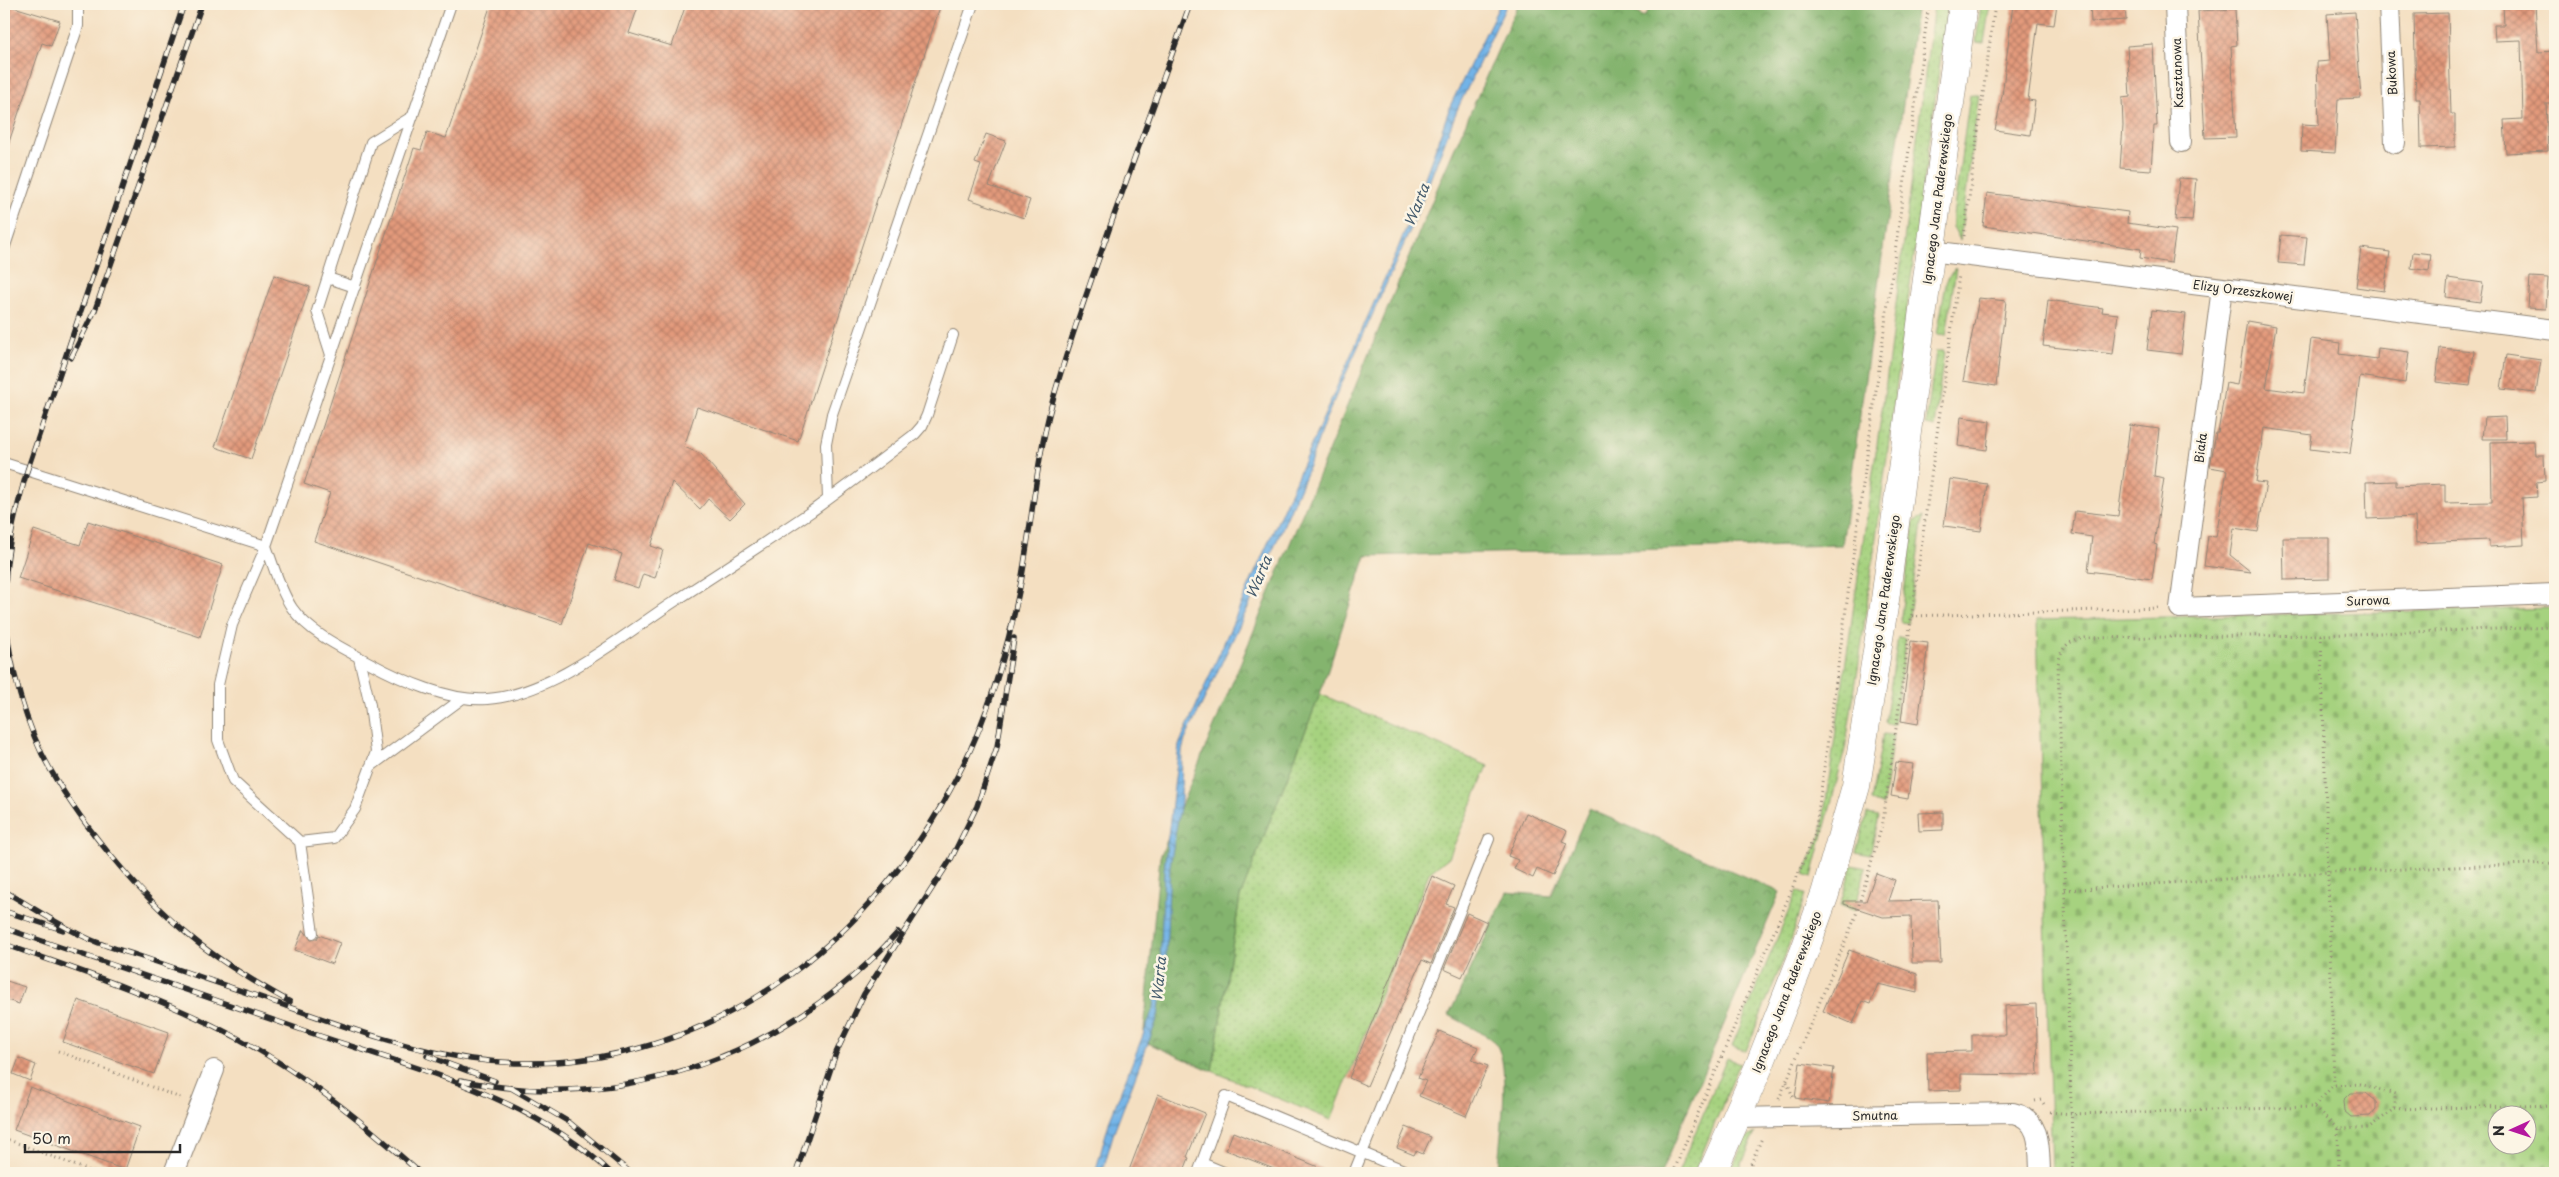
<svg xmlns="http://www.w3.org/2000/svg" width="2559" height="1177" font-family="'Playpen Sans',sans-serif">
	<style>
		.grass { fill: url(#grass-dots); stroke: #687e55 }
		.forest { fill: url(#forest-crowns); stroke: #58704c }
		.cemetery { fill: url(#cemetery-stones); stroke: #687e55; fill-rule: evenodd }
		.water { fill: url(#water-waves); stroke: #4e6f89 }
		.building { fill: url(#building-cross-hatch) }
		.lines { fill: none; stroke-linecap: round; stroke-linejoin: round }
		.service-casing { stroke: #908576; stroke-width: 12 }
		.minor-casing { stroke: #908576; stroke-width: 22 }
		.secondary-casing { stroke: #908576; stroke-width: 29 }
		.path { stroke: #908576; stroke-width: 3; stroke-dasharray: 1 4; stroke-linecap: butt }
		.service { stroke: #fff; stroke-width: 10 }
		.minor { stroke: #fff; stroke-width: 20 }
		.secondary { stroke: #fff; stroke-width: 28 }
		.rail-casing { stroke: #2b2b2b; stroke-width: 5.5 }
		.rail { stroke: #fcf5e5; stroke-width: 4; stroke-dasharray: 11; stroke-linecap: butt }
		.labels { text-anchor: middle; stroke-width: 5; stroke-linejoin: round; paint-order: stroke }
		.street-label { font-size: 12px; fill: #2b2b2b; stroke: #fcf5e5 }
		.water-label { font-size: 14px; font-style: italic; fill: #445b6d; stroke: #fcf5e5 }
	</style>
	<defs>
		<pattern id="grass-dots" width="8" height="8" patternUnits="userSpaceOnUse" patternTransform="scale(1.25)"><rect width="8" height="8" fill="#a6d27f"/><path d="M2 2h.1M6 6h.1" fill="none" stroke="#8fb46e" stroke-width="1.8" stroke-linecap="round"/></pattern>
		<pattern id="forest-crowns" width="20" height="18" patternUnits="userSpaceOnUse" patternTransform="scale(1.25)"><rect width="20" height="18" fill="#84b46e"/><path d="M2 6a3 3 0 1 1 6 0M12 15a3 3 0 1 1 6 0" fill="none" stroke="#6c935b"/></pattern>
		<pattern id="cemetery-stones" width="16" height="16" patternUnits="userSpaceOnUse" patternTransform="scale(1.25)"><rect width="16" height="16" fill="#a6d27f"/><path d="M2 7V4a2 2 0 0 1 4 0v3zM10 15v-3a2 2 0 0 1 4 0v3z" fill="#8fb46e"/></pattern>
		<pattern id="water-waves" width="16" height="10" patternUnits="userSpaceOnUse" patternTransform="scale(1.25)"><rect width="16" height="10" fill="#72b3e7"/><path d="M0 5q4-4 8 0t8 0" fill="none" stroke="#5e92bb"/></pattern>
		<pattern id="building-cross-hatch" width="8" height="8" patternUnits="userSpaceOnUse" patternTransform="scale(1.25)"><rect width="8" height="8" fill="#e39a7c"/><path d="M0 0l8 8M0 8l8-8" fill="none" stroke="#b87e66"/></pattern>
	</defs>
	<rect width="100%" height="100%" fill="#fcf5e5"/>
	<filter id="ink" filterUnits="userSpaceOnUse"><feTurbulence type="fractalNoise" baseFrequency=".02" numOctaves="2"/><feDisplacementMap in="SourceGraphic" scale="10" xChannelSelector="R" yChannelSelector="G"/><feConvolveMatrix kernelMatrix="1 2 1 2 8 2 1 2 1" color-interpolation-filters="sRGB"/></filter>
	<filter id="wash" filterUnits="userSpaceOnUse"><feTurbulence type="fractalNoise" baseFrequency=".0096" numOctaves="4" result="noise"/><feDisplacementMap in="SourceGraphic" scale="20" xChannelSelector="R" yChannelSelector="G"/><feGaussianBlur stdDeviation="1.12" result="paint"/><feColorMatrix in="noise" values="0 0 0 0 0 0 0 0 0 0 0 0 0 0 0 0 0 1.4 0 .05"/><feComposite in="paint" operator="in"/></filter>
	<g filter="url(#wash)">
		<rect width="100%" height="100%" fill="#f4dfc1"/>
		<path class="grass" d="M1934,4H1948L1859,663L1845,749L1812,877L1804,874L1821,835L1886,382Z
			M1981,4H1990L1984,43L1976,42Z
			M1970,95H1979L1960,240L1953,227V215Z
			M1956,268L1946,336L1937,335L1947,278Z
			M1936,351H1944L1935,427L1926,425Z
			M1923,517L1908,623L1900,622L1914,521Z
			M1898,637L1906,638L1894,724H1887L1885,722Z
			M1320,694L1488,766L1449,857L1429,873L1331,1120L1212,1071L1240,897Z
			M1883,734L1893,735L1883,805L1871,801Z
			M1867,814L1879,816L1870,855L1856,852Z
			M1852,865L1866,868L1854,911L1840,905Z
			M1797,891L1805,895L1785,956L1746,1051L1732,1046Z
			M1727,1058L1740,1063L1694,1173H1678Z
			M1755,1133L1738,1173H1730L1745,1139Z"/>
		<path class="forest" d="M1518,4H1622L1644,17L1651,4H1917L1842,545L1366,556L1320,694L1240,897L1212,1071L1143,1041L1160,857L1442,177Z
			M1589,809L1780,892L1661,1173H1498C1498,1144 1513,1064 1495,1043C1488,1035 1459,1021 1449,1015L1507,892L1551,896Z"/>
		<path class="cemetery" d="M2555,608V1173H2052L2037,620ZM2496,1114H2526V1144H2496Z"/>
		<path class="water" d="M1500,4H1507L1457,110L1413,224L1324,423L1309,466L1251,601L1185,740L1182,751L1181,801L1170,866L1166,957L1158,1017L1113,1135L1102,1173H1095L1110,1119L1154,1007L1160,966L1164,869L1179,745L1398,248L1416,203L1451,104Z"/>
		<g id="blocks">
			<path class="building" d="M4,4L60,21L51,46L42,43L7,148H4Z
				M491,4H639L629,33L672,46L686,4H941L798,441L697,407L684,447L701,454L745,504L730,519L708,499L700,509L672,482L651,546L663,550L655,578L643,574L638,588L614,580L622,554L589,543L562,624L314,541L330,493L304,484L414,148L421,150L427,132L446,138Z
				M2013,4H2057L2054,25L2038,23L2028,100L2035,101L2030,135L1995,130L2002,96Z
				M2090,4H2125L2126,20L2091,22Z
				M2503,4H2535L2538,52L2555,51V103H2546L2548,151L2506,153L2504,120L2523,119L2521,40L2495,41L2494,25H2504Z
				M2235,9L2237,45L2231,46L2236,137L2205,138L2198,11Z
				M2355,12L2361,98L2338,99L2335,153L2301,151L2302,124L2319,125L2317,62L2330,61L2327,14Z
				M2448,13L2451,114H2455V147L2421,148L2420,99H2416L2414,14Z
				M2153,44L2157,126H2154L2151,170L2120,168L2123,126L2122,98L2130,97L2127,46Z
				M986,134L1006,141L989,186L1030,200L1024,218L969,199L981,165L975,163Z
				M2179,178L2196,179L2192,221L2175,220Z
				M1987,193L2128,212L2127,223L2176,230L2171,263L2140,258L2141,249L1983,226Z
				M2281,235L2307,237L2304,265L2278,263Z
				M2361,248L2390,252L2384,291L2356,287Z
				M2413,252L2431,254L2429,271L2411,268Z
				M274,275L310,287L251,459L215,447Z
				M2530,277L2548,278L2546,309L2528,308Z
				M2448,278L2483,283L2480,302L2446,297Z
				M1979,298L2006,301L1996,386L1963,381Z
				M2048,300L2103,308L2102,312L2118,314L2113,354L2043,346Z
				M2152,310L2186,314L2181,354L2147,350Z
				M2247,321L2276,326L2266,388L2304,393L2311,339L2340,343L2339,354L2377,359L2378,348L2409,352L2405,383L2360,376L2350,454L2310,449L2312,435L2264,428L2256,482L2266,483L2258,532L2234,528L2230,555L2251,572L2204,566L2208,536L2216,537L2227,470L2210,467L2216,433H2218L2226,383L2237,385Z
				M2440,348L2474,351L2470,386L2436,382Z
				M2506,355L2541,360L2536,393L2501,389Z
				M1961,417L1990,421L1987,450L1958,446Z
				M2505,417L2506,439H2482L2484,418Z
				M2130,425L2159,429L2154,476L2164,478L2154,544L2157,545L2152,579L2088,571L2092,537L2072,534L2075,511L2118,516Z
				M2534,441L2535,455H2544L2545,481L2536,482L2537,497L2522,498L2524,545L2489,547V540L2416,543L2415,517L2367,519L2366,482L2396,481V486L2445,484V503L2492,502L2491,442Z
				M1950,479L1987,484L1981,531L1944,526Z
				M88,521L223,565L200,637L18,578L34,530L80,545Z
				M2283,538H2329V579L2284,580Z
				M1911,641L1928,643L1918,724L1901,721Z
				M1896,762L1913,764L1908,799L1891,796Z
				M1943,812V830L1919,831L1918,813Z
				M1526,813L1567,831L1562,841L1567,843L1553,876L1537,869L1533,878L1514,869L1518,860L1508,856Z
				M1876,873L1895,880L1888,901L1938,900L1941,963H1912L1911,916L1883,917L1844,904V901H1866Z
				M1432,876L1454,886L1446,904L1454,907L1431,964L1422,960L1367,1086L1349,1078Z
				M1467,913L1487,922L1462,977L1444,969Z
				M303,929L311,940L317,939L319,935L340,943L332,964L295,950Z
				M1849,950L1917,974V993L1878,984L1870,1004L1862,1001L1853,1024L1823,1011Z
				M4,980L25,987L19,1004L4,999Z
				M78,1000L169,1032L154,1074L63,1042Z
				M2036,1004L2038,1075L1961,1074V1090L1928,1091L1927,1052L1972,1051V1035H2006L2005,1006Z
				M1439,1031L1478,1047L1472,1060L1488,1066L1466,1116L1419,1096L1426,1081L1418,1078Z
				M19,1058L36,1065L30,1081L13,1074Z
				M1800,1063L1834,1068L1829,1103L1795,1098Z
				M30,1087L140,1127L125,1170L14,1130Z
				M2350,1093H2366L2376,1101V1109L2370,1116L2351,1117L2344,1111L2343,1100Z
				M1158,1094L1205,1113L1187,1157L1189,1158L1183,1173H1128Z
				M1406,1127L1431,1137L1423,1154L1416,1151L1414,1155L1397,1148Z
				M1233,1132L1299,1159L1333,1173H1284L1239,1155L1226,1150Z"/>
		</g>
	</g>
	<g filter="url(#ink)">
		<use href="#blocks" fill-opacity="0" stroke="#908576" stroke-width="1"/>
		<g class="lines">
			<defs>
				<path id="service" d="M4,249L78,26V4
					M328,278L355,287
					M331,355L317,311L371,142L413,116
					M4,463L266,546L451,4
					M828,499L826,444L832,414L973,4
					M266,546C274,567 280,590 292,608C309,633 344,649 370,663C401,680 451,702 487,699C550,695 618,639 669,605C717,574 765,543 812,511C847,486 881,460 915,434L922,426L927,415L953,335
					M266,546L232,625L218,685V740L233,781L300,842L334,838L355,809L376,752L370,705L359,658
					M370,767L463,698
					M300,842L313,933
					M1202,1163L1226,1173
					M1198,1173L1226,1096L1411,1173
					M1354,1173L1489,839"/>
				<path id="minor" d="M2175,4L2181,142
					M2389,4L2395,143
					M1931,251L2555,330
					M2222,288L2180,608L2555,594
					M1737,1118L2013,1113C2042,1119 2039,1150 2040,1173
					M174,1173L214,1070"/>
				<path id="secondary" d="M1712,1173L1760,1064L1803,955L1825,894L1856,786L1885,600L1963,4"/>
			</defs>
			<use href="#service" class="service-casing"/>
			<use href="#minor" class="minor-casing"/>
			<use href="#secondary" class="secondary-casing"/>
			<path class="path" d="M1964,236L1995,4
				M1912,616L2161,608
				M2321,635L2334,1085
				M2065,890L2329,872L2555,863
				M58,1051L183,1099
				M1787,1082L1793,1097
				M1779,1099L1855,918L1883,822L1959,275
				M2035,1101L2041,1100L2046,1107
				M2395,1109L2555,1105
				M2050,1112L2072,1114L2313,1107L2338,1129L2368,1128L2395,1109V1094L2360,1084L2334,1085L2313,1107
				M2338,1129L2339,1173
				M4,1138L95,1173
				M1673,1173L1815,834L1929,4
				M1747,1173L1762,1138
				M2073,1173L2058,665C2061,647 2067,641 2085,638L2321,635L2555,627"/>
			<use href="#service" class="service"/>
			<use href="#minor" class="minor"/>
			<use href="#secondary" class="secondary"/>
			<defs>
				<path id="rail" d="M184,4L27,471C16,510 6,549 5,589C3,641 20,708 42,754C74,817 138,894 192,938C222,963 256,983 290,1002
					M71,358L95,310L202,4
					M4,891C31,906 58,925 87,938C104,946 124,951 142,957C181,970 220,984 260,997C330,1021 398,1048 471,1059C681,1088 867,956 959,773C990,714 1008,648 1021,582C1032,522 1036,462 1052,403C1069,341 1091,281 1112,221C1138,148 1164,76 1190,4
					M4,911L63,930
					M4,928C105,962 207,997 308,1032C409,1066 533,1097 611,1173
					M4,944C74,969 145,992 212,1025C289,1062 357,1116 420,1173
					M427,1056L495,1081
					M460,1080C622,1116 789,1054 898,932
					M511,1088L569,1122L631,1173
					M796,1173L836,1053L864,994L951,859L977,806L997,747L1014,638"/>
			</defs>
			<use href="#rail" class="rail-casing"/>
			<use href="#rail" class="rail"/>
		</g>
	</g>
	<g class="labels">
		<g class="street-label">
			<text transform="translate(2178 73) rotate(-92)" y="4">Kasztanowa</text>
			<text transform="translate(2392 73) rotate(-93)" y="4">Bukowa</text>
			<text transform="translate(1938 199) rotate(-83)" y="4">Ignacego Jana Paderewskiego</text>
			<text transform="translate(2243 291) rotate(7)" y="4">Elizy Orzeszkowej</text>
			<text transform="translate(2201 448) rotate(-83)" y="4">Biała</text>
			<text transform="translate(1884 600) rotate(-82)" y="4">Ignacego Jana Paderewskiego</text>
			<text transform="translate(2368 601) rotate(-2)" y="4">Surowa</text>
			<text transform="translate(1787 992) rotate(-69)" y="4">Ignacego Jana Paderewskiego</text>
			<text transform="translate(1875 1116) rotate(-1)" y="4">Smutna</text>
		</g>
		<g class="water-label">
			<text transform="translate(1417 205) rotate(-68)" y="5">Warta</text>
			<text transform="translate(1259 577) rotate(-67)" y="5">Warta</text>
			<text transform="translate(1159 979) rotate(-84)" y="5">Warta</text>
		</g>
	</g>
	<rect width="2559" height="1177" fill="none" stroke="#fcf5e5" stroke-width="20"/>
	<g transform="translate(2512 1130) rotate(267)"><circle r="24" fill="#fcf5e5" stroke="#a8a49b"/>
	<path d="M0-4L9 19L0 12L-9 19Z" fill="#b5179e"/>
	<text y="-8" font-size="14" font-weight="bold" text-anchor="middle" fill="#2b2b2b">N</text>
	</g>
	<path d="M25 1144v8h155v-8" fill="none" stroke="#2b2b2b" stroke-width="2.5"/>
	<text x="32" y="1144" font-size="15" fill="#2b2b2b" stroke="#fcf5e5" stroke-width="4" paint-order="stroke">50 m</text>
</svg>
